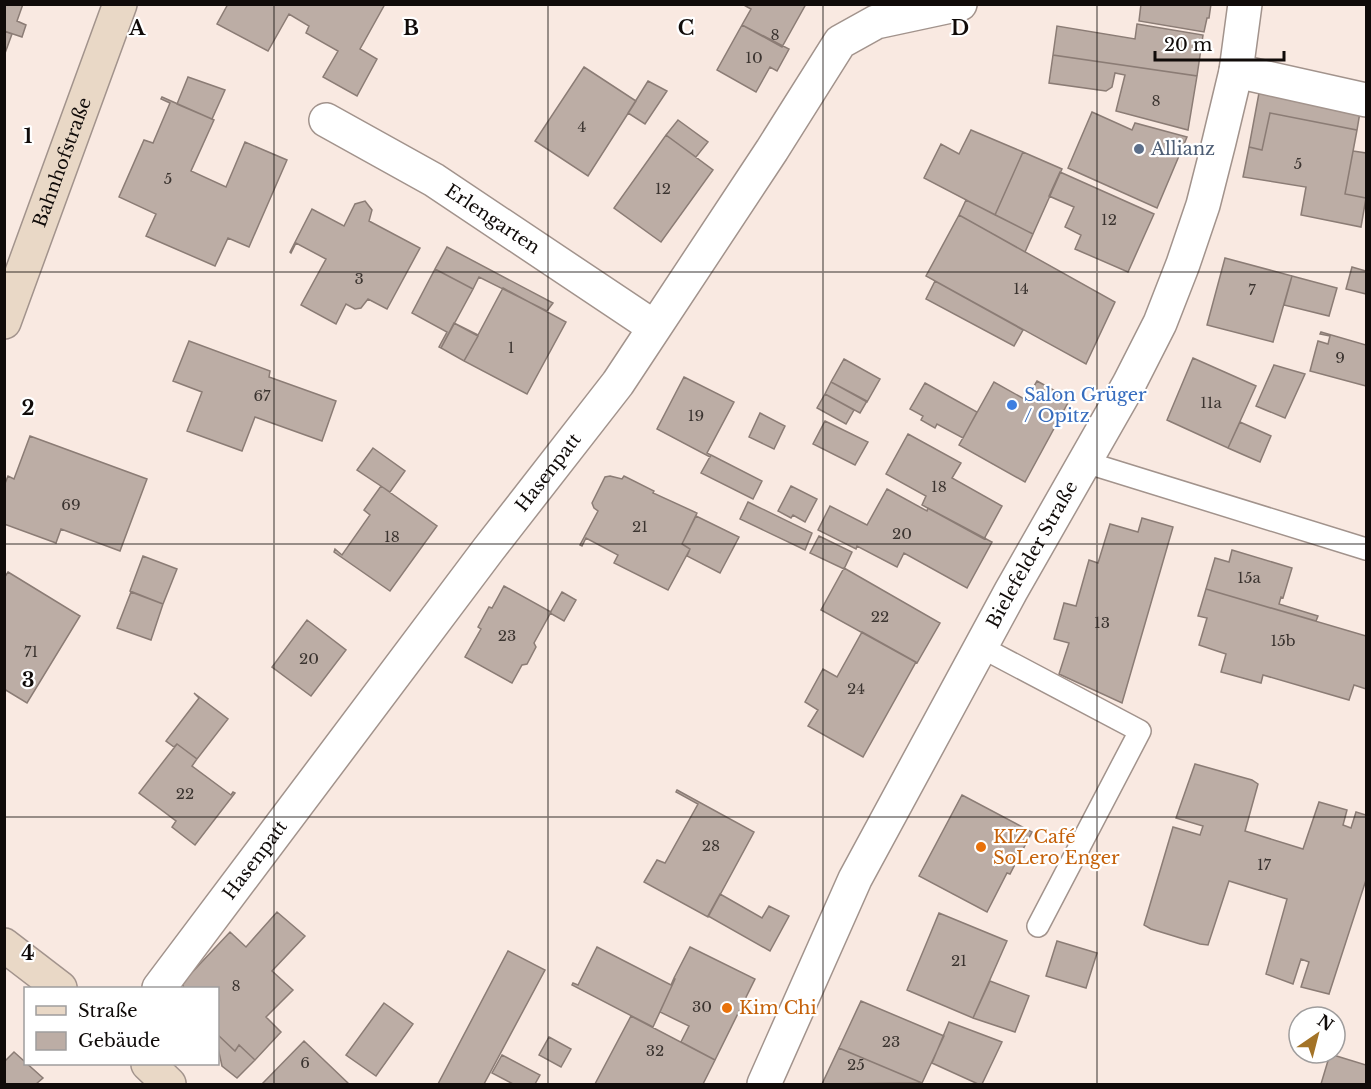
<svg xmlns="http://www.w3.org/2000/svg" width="1371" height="1089" font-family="'Libre Baskerville',serif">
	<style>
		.building { fill: #bcada5; stroke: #8b7c75; stroke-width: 1.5 }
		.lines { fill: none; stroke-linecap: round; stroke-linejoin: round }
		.lane-casing { stroke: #a2938c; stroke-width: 24 }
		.street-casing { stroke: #a2938c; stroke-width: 36 }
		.secondary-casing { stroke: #a2938c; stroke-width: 36 }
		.lane { stroke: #fff; stroke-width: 21 }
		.street { stroke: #fff; stroke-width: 33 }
		.secondary { stroke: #e9d8c6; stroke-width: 33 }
		.grid { fill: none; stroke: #100b09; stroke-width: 1.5; stroke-opacity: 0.55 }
		.service-dot { fill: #5c6f8a; stroke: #fff; stroke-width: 2 }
		.shop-dot { fill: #3f7fe0; stroke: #fff; stroke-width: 2 }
		.food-dot { fill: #e8710a; stroke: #fff; stroke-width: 2 }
		.labels { text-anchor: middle; stroke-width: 4.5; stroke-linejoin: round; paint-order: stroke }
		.number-label { font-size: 15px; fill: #3b3430 }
		.service-label { font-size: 18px; fill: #4e5e75; stroke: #fff; text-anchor: start }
		.street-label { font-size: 18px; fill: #100b09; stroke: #fff }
		.shop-label { font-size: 18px; fill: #366cbe; stroke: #fff; text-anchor: start }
		.food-label { font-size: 18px; fill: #c56008; stroke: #fff; text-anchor: start }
		.grid-label { font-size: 20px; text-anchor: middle; font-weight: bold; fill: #100b09; stroke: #fff; stroke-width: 4.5; stroke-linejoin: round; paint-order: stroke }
	</style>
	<rect width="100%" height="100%" fill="#f9e9e1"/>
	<path class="building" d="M4,4H23L17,21L26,25L22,37L4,31Z
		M228,4H385L360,49L377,59L357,96L323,77L338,51L306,33L309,26L289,14L268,51L217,24Z
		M742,4H806L782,47L742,25L751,9Z
		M1141,4H1211L1209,18H1207L1204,32L1139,21Z
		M1137,24L1203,35L1197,76L1053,55L1057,26L1135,39Z
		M742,25L789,49L777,71L770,67L756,92L717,70Z
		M4,31L12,34L4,56Z
		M1053,55L1197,76L1188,130L1116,111L1125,75L1115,73L1112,87L1106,91L1049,83Z
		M584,67L636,101L588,176L535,141Z
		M188,77L225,90L212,119L177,104Z
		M648,81L667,91L645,124L628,113Z
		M1259,93L1360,112L1357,130L1270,113L1262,150L1249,147Z
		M162,97L214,120L191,171L226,187L245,142L287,160L249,247L228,238L215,266L146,236L156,214L119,197L144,140L153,143L170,103L161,99Z
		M1092,112L1132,130L1135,123L1187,137L1157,208L1068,168Z
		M1270,113L1357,130L1345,194L1366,198L1361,227L1301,215L1306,187L1243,177L1249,147L1262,150Z
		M678,120L708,142L696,157L666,135Z
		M971,130L1023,152L995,215L924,178L941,144L959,154Z
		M666,135L713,170L661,242L614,208Z
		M1353,151L1366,153V198L1345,194Z
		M1023,152L1062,169L1033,234L995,215Z
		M1060,172L1154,214L1128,272L1075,249L1081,235L1065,227L1074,207L1049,196Z
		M966,200L1033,234L1025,252L959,215Z
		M365,201L372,210L369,221L420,248L387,309L368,299L361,308L355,309L346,304L336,324L301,305L326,259L296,243L291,253L290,252L312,209L344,226L355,204Z
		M959,215L1115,302L1086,364L926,276Z
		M447,247L553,303L547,311L479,277L473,289L435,269Z
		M1225,258L1292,276L1273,342L1207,325Z
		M1352,267L1366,271V294L1346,289Z
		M435,269L473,289L441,348L439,347L447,332L412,313Z
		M1292,276L1337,288L1329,316L1284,305Z
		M935,281L1023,330L1014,346L926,299Z
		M503,288L566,322L527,394L464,361L478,336L454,323L478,335Z
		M454,323L478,336L464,361L441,348Z
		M1321,332L1366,345V386L1310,371L1318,341L1328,344L1330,336L1320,334Z
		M189,341L270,371L269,377L336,401L322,441L255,417L242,451L187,431L202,392L173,381Z
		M1193,358L1256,386L1228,448L1167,420Z
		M844,359L880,379L867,402L831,382Z
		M1274,365L1305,374L1285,418L1256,406Z
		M684,377L734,402L707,453L711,455L710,457L657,429Z
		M1037,381L1070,399L1025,482L959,445L994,382L1026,400Z
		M831,382L867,401L860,413L825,394Z
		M925,383L977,412L963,438L937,424L935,428L921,420L923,416L910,409Z
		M825,394L854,410L846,424L817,408Z
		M760,413L785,426L774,449L749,437Z
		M825,421L868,442L855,465L813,444Z
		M1240,422L1271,436L1260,462L1228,448Z
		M908,434L961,463L952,478L1002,506L984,539L922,505L926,496L886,474Z
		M30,436L147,479L120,551L61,529L56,543L4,524V486L8,476L14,479Z
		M373,448L405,471L390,492L357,470Z
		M711,455L762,481L753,499L701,473Z
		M610,476L622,479L624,476L654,491L653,493L697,513L682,544L690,549L668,590L614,563L618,555L586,538L582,546L580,545L598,511L594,508L592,503L605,477Z
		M381,486L437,526L390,591L334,552L335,549L342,555L370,515L364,510Z
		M791,486L817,499L805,522L793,515L791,518L778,511Z
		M887,489L927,511L928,508L992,542L967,588L904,553L897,567L857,546L856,549L818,530L830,506L867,525Z
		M748,502L812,533L805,550L740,519Z
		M696,516L739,537L720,573L687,556L690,549L682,544Z
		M1142,518L1173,527L1122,703L1059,674L1069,643L1054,639L1064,603L1076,606L1089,560L1098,563L1110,524L1138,532Z
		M819,536L852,552L844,569L810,553Z
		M1232,550L1292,568L1283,598L1281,597L1279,604L1318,616L1316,621L1206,589L1215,558L1229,562Z
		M143,556L177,569L163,604L130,591Z
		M844,568L940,623L917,663L821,610Z
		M8,572L80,616L27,703L4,689V578Z
		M504,586L551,612L534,643L536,647L527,664L522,665L512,683L465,657L481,629L478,627L489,607L492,608Z
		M1206,589L1366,636V634V689L1354,685L1349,700L1263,675L1261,683L1221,672L1226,654L1199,645L1207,618L1198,616Z
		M131,592L163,604L151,640L117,628Z
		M562,592L576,600L564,621L550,613Z
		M307,620L346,650L311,696L272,667Z
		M862,632L916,662L863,757L808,726L818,710L805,702L823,669L837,677Z
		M194,693L228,719L197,759L177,744L174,747L166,741L199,698Z
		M177,744L197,759L192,766L231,795L233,792L235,793L195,845L172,827L176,821L139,793Z
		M1195,764L1252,780L1258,784L1245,831L1303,849L1319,802L1347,810L1343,825L1351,828L1356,812L1366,815V880L1329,994L1301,987L1309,962L1301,959L1293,984L1266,974L1287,899L1229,881L1208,945L1200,944L1151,929L1144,925L1173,827L1200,835L1203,826L1176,818Z
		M677,790L754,832L708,917L644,882L657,860L665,863L698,804L676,792Z
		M962,795L1032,832L1010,874L1007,873L987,912L919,876Z
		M720,894L762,918L769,906L789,916L770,951L708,916Z
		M277,912L305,936L272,971L293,990L266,1017L281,1032L255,1060L239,1045L235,1051L218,1035V988H184L182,983L230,932L246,947Z
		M939,913L1007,941L973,1018L907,990Z
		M1057,941L1097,953L1086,988L1046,976Z
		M597,947L671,985L674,978L675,979L653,1027L572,985L573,983L578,985Z
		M690,947L755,979L715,1060L681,1042L689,1026L660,1012L675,979L674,978Z
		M508,951L545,970L484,1084H438Z
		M990,981L1029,996L1015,1032L973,1018Z
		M861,1001L944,1036L922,1083L839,1048Z
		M384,1003L413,1024L376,1076L346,1055Z
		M631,1016L715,1060L703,1084H595Z
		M949,1022L1002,1042L982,1084H978L932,1063Z
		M218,1035L235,1051L239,1045L255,1060L237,1078L222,1066L218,1048Z
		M549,1037L571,1049L561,1067L539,1055Z
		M304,1041L349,1084H262Z
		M839,1048L922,1083L822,1084Z
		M14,1052L43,1078L36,1084H4V1062Z
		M1330,1054L1366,1065V1084H1321Z
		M502,1055L540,1075L535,1084H513L492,1073Z"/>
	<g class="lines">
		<defs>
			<path id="lane" d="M1085,462L1366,549
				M981,647L1140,731L1038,926"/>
			<g id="street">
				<path d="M1236,71L1366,100"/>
				<path id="s1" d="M326,120L434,180L654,327"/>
				<path id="s2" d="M159,988L488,550L618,383L772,150L840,42L876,22L960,4"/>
				<path id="s3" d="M764,1084L855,879L1011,591L1129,384L1160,323L1183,264L1203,205L1219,142L1236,71L1245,4"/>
			</g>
			<g id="secondary">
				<path id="s4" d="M4,322L120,4"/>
				<path d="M4,945L60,988"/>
				<path d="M148,1064L169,1084"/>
			</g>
		</defs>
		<use href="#lane" class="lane-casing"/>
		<use href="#street" class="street-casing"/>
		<use href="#secondary" class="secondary-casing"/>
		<use href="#lane" class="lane"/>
		<use href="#street" class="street"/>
		<use href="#secondary" class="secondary"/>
	</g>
	<path class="grid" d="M274,4V1084M548,4V1084M823,4V1084M1097,4V1084M4,272H1366M4,544H1366M4,817H1366"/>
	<circle class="service-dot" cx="1139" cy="149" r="6"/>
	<circle class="shop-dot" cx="1012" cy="405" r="6"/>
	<g class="food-dot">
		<circle cx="981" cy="847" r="6"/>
		<circle cx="727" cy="1008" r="6"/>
	</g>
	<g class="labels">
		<g class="number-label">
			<text x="775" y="40">8</text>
			<text x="754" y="63">10</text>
			<text x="1156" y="106">8</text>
			<text x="582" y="132">4</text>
			<text x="1298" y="169">5</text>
			<text x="168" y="184">5</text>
			<text x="663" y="194">12</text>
			<text x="1109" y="225">12</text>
			<text x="359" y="284">3</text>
			<text x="1021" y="294">14</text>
			<text x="1252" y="295">7</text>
			<text x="511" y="353">1</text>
			<text x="1340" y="363">9</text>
			<text x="262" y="401">67</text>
			<text x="1211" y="408">11a</text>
			<text x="696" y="421">19</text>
			<text x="939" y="492">18</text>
			<text x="71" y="510">69</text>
			<text x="640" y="532">21</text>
			<text x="902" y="539">20</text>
			<text x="392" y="542">18</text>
			<text x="1249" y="583">15a</text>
			<text x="880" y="622">22</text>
			<text x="1102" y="628">13</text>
			<text x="507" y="641">23</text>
			<text x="1283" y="646">15b</text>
			<text x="31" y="657">71</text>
			<text x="309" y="664">20</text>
			<text x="856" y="694">24</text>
			<text x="185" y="799">22</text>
			<text x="711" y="851">28</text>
			<text x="1264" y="870">17</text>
			<text x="959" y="966">21</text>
			<text x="236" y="991">8</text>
			<text x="702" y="1012">30</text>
			<text x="891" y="1047">23</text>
			<text x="655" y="1056">32</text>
			<text x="305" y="1068">6</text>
			<text x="856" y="1070">25</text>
		</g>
		<g class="service-label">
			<text x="1151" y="155">Allianz</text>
		</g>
		<g class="street-label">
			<text dy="6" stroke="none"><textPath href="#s4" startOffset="170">Bahnhofstraße</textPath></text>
			<text dy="6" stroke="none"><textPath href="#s1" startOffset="194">Erlengarten</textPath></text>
			<text dy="6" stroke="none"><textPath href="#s2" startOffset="646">Hasenpatt</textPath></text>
			<text dy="6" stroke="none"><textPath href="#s3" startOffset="594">Bielefelder Straße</textPath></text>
			<text dy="6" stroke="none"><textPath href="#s2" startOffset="160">Hasenpatt</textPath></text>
		</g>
		<g class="shop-label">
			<text x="1024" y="401">Salon Grüger<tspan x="1024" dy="21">/ Opitz</tspan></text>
		</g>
		<g class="food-label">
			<text x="993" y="843">KIZ Café<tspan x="993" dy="21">SoLero Enger</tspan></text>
			<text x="739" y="1014">Kim Chi</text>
		</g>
	</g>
	<g class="grid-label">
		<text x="137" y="35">A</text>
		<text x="411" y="35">B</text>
		<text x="686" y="35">C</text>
		<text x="960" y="35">D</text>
		<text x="28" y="143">1</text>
		<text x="28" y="415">2</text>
		<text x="28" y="687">3</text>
		<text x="28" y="960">4</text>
	</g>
	<rect width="1371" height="1089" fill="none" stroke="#100b09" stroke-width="12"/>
	<rect x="24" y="987" width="195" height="78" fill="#ffffff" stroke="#9f9d9d" stroke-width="1.5"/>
	<rect x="36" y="1006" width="30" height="9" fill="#e9d8c6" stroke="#9f9d9d" stroke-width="1.5"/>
	<text x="78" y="1017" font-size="18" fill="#100b09">Straße</text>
	<rect x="36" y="1032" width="30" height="18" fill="#bcada5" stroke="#9f9d9d" stroke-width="1.5"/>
	<text x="78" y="1047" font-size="18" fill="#100b09">Gebäude</text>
	<g transform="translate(1317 1035) rotate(35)"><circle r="28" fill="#ffffff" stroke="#9f9d9d" stroke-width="1.5"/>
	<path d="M0-4.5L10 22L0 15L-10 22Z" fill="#a37327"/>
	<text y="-9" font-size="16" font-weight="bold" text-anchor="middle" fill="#100b09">N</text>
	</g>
	<path d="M1155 51v9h129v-9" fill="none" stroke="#100b09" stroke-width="3"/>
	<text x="1164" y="51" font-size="18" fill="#100b09" stroke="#ffffff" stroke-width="4.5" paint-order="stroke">20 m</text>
</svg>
